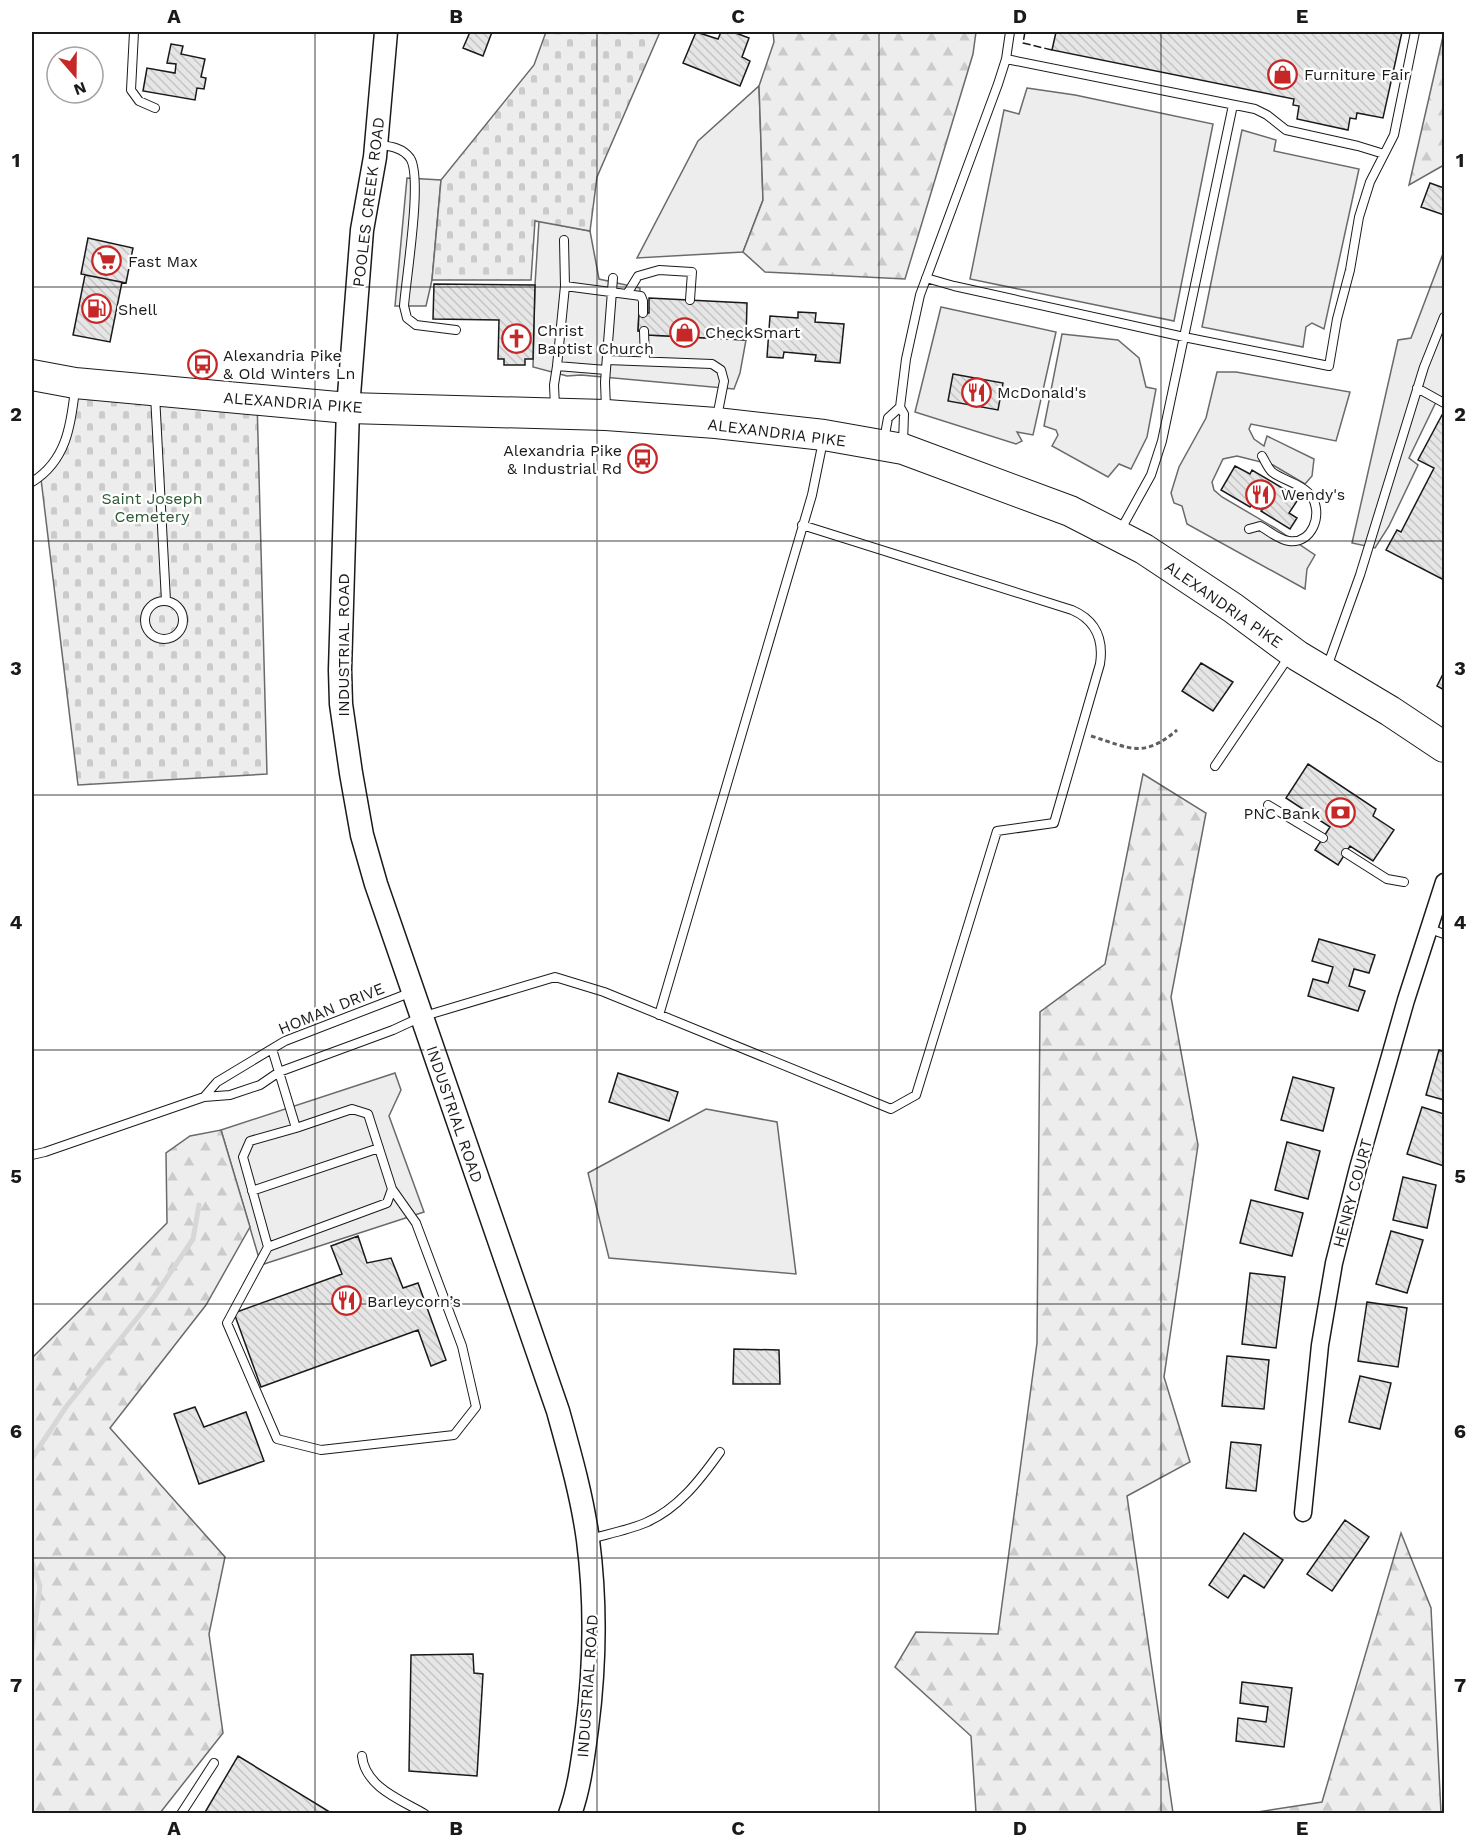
<svg xmlns="http://www.w3.org/2000/svg" width="1476" height="1845" font-family="'Work Sans',sans-serif">
	<style>
		.built { fill: #ededed; stroke: #6a6a6a; stroke-width: 1.5 }
		.forest { fill: url(#forest-firs); stroke: #6a6a6a; stroke-width: 1.5 }
		.cemetery { fill: url(#cemetery-stones); stroke: #6a6a6a; stroke-width: 1.5 }
		.lines { fill: none; stroke-linecap: round; stroke-linejoin: round }
		.stream { stroke: #d7d7d7; stroke-width: 5 }
		.building { fill: url(#building-back-hatch); stroke: #1a1a1a; stroke-width: 1.5 }
		.lane-casing { stroke: #1a1a1a; stroke-width: 10 }
		.street-casing { stroke: #1a1a1a; stroke-width: 19 }
		.secondary-casing { stroke: #1a1a1a; stroke-width: 25 }
		.highway-casing { stroke: #1a1a1a; stroke-width: 32 }
		.path { stroke: #5f5f5f; stroke-width: 3; stroke-dasharray: 4.5 3; stroke-linecap: butt }
		.lane { stroke: #fff; stroke-width: 8 }
		.street { stroke: #fff; stroke-width: 16 }
		.secondary { stroke: #fff; stroke-width: 22 }
		.highway { stroke: #fff; stroke-width: 30 }
		.fence { stroke: #1a1a1a; stroke-width: 1.5; stroke-dasharray: 8 3; stroke-linecap: butt }
		.grid { fill: none; stroke: #1a1a1a; stroke-width: 1.5; stroke-opacity: 0.55 }
		.labels { text-anchor: middle; stroke-width: 4.5; stroke-linejoin: round; paint-order: stroke }
		.poi-label { font-size: 16px; fill: #1a1a1a; stroke: #fff; text-anchor: start }
		.street-label { font-size: 16px; fill: #1a1a1a; stroke: #fff }
		.park-label { font-size: 16px; fill: #2b5a34; stroke: #fff }
		.neatline { fill: none; stroke: #1a1a1a; stroke-width: 2 }
		.grid-label { font-size: 20px; text-anchor: middle; font-weight: bold; fill: #1a1a1a }
	</style>
	<defs>
		<pattern id="forest-firs" width="22" height="20" patternUnits="userSpaceOnUse" patternTransform="scale(1.5)"><rect width="22" height="20" fill="#ededed"/><path d="M5 1l3.5 6h-7zM16 11l3.5 6h-7z" fill="#cbcbcb"/></pattern>
		<pattern id="cemetery-stones" width="16" height="16" patternUnits="userSpaceOnUse" patternTransform="scale(1.5)"><rect width="16" height="16" fill="#ededed"/><path d="M2 7V4a2 2 0 0 1 4 0v3zM10 15v-3a2 2 0 0 1 4 0v3z" fill="#cbcbcb"/></pattern>
		<pattern id="building-back-hatch" width="6" height="6" patternUnits="userSpaceOnUse" patternTransform="scale(1.5)"><rect width="6" height="6" fill="#e6e6e6"/><path d="M-1 5l2 2M0 0l6 6M5-1l2 2" fill="none" stroke="#c5c5c5"/></pattern>
	</defs>
	<rect width="100%" height="100%" fill="#fff"/>
	<path class="built" d="M759,86L763,200L743,252L637,258L698,141Z
		M1027,88L1075,95L1213,124L1174,321L970,279L1004,110L1019,114Z
		M1242,130L1276,140L1274,151L1359,169L1324,329L1312,323L1306,327L1303,347L1202,327Z
		M407,178L441,180L432,280L426,306H395Z
		M539,221L590,231L599,279L640,288L638,331H648V335L746,340L740,373L734,389L581,375L567,376L533,367L535,285Z
		M1444,251V403L1437,400L1409,458L1418,465L1389,526L1375,548L1352,543L1398,340L1411,338Z
		M941,307L1056,332L1033,435L1017,432L1022,441L1016,444L915,412Z
		M1062,334L1118,340L1139,358L1146,387L1156,389L1147,437L1131,469L1119,464L1108,477L1052,446L1058,435L1056,430L1044,426Z
		M1217,372H1236L1350,392L1336,441L1251,424L1249,429L1254,439L1264,446L1267,436L1314,459L1312,476L1305,484L1273,465L1237,456L1223,459L1212,482L1214,490L1222,497L1275,528L1315,555L1307,569L1305,589L1187,524L1182,506L1174,503L1171,493L1179,467L1206,418Z
		M395,1073L401,1090L389,1116L424,1212L261,1265L221,1130Z
		M706,1109L777,1122L796,1274L609,1258L588,1173Z"/>
	<path class="forest" d="M773,32H976L973,54L905,279L765,272L743,252L763,200L759,86L774,42Z
		M1444,32V165L1409,185Z
		M1143,774L1206,813L1171,997L1198,1145L1164,1377L1190,1462L1127,1496L1173,1813H976L971,1736L895,1667L916,1632L998,1634L1037,1343L1040,1012L1105,964Z
		M221,1130L250,1227L206,1305L110,1428L225,1557L209,1634L223,1733L160,1813H32V1358L167,1223L166,1153L190,1136Z
		M1401,1533L1431,1608L1441,1813H1251L1322,1802Z"/>
	<path class="cemetery" d="M546,32H660L597,177L590,231L535,221L531,280H432L441,180L534,65Z
		M75,383L257,400L267,774L78,785L41,479L66,442Z"/>
	<g class="lines">
		<path class="stream" d="M32,1458L66,1407L154,1297L193,1239L199,1205
			M32,1562L40,1586L32,1649"/>
	</g>
	<path class="building" d="M470,32H492L483,56L463,48Z
		M696,32L718,39L721,32H733L749,38L742,57L750,61L740,86L683,63Z
		M1056,32H1402L1383,118L1357,113L1356,119L1350,118L1348,130L1297,119L1299,106L1293,105L1294,99L1052,50Z
		M171,44L183,46L181,54L205,59L201,77L206,78L204,89L197,88L195,100L143,91L147,68L175,73L176,64L167,63Z
		M1430,183L1444,188V215L1421,207Z
		M88,238L133,248L126,283L81,274Z
		M85,275L122,282L110,342L73,335Z
		M434,284L535,285L533,359H525V365H504V359H498L499,320L433,319Z
		M649,298L747,303L746,340L647,335L648,331H638L639,313H649Z
		M798,312L816,313L815,322L844,324L840,363L815,361L816,355L784,352L783,358L767,357L770,316L798,318Z
		M953,374L1003,383L998,410L948,401Z
		M1442,415L1444,416V580L1386,550L1397,530L1401,532L1434,468L1418,460Z
		M1235,466L1250,474L1252,470L1299,498L1289,513L1297,518L1290,529L1261,511L1263,509L1253,503L1250,507L1221,490Z
		M1201,663L1233,682L1213,711L1182,691Z
		M1444,672V690L1437,686Z
		M1308,764L1376,809L1373,816L1394,830L1373,861L1350,846L1338,865L1315,850L1330,827L1286,798Z
		M1319,939L1375,955L1369,973L1354,969L1349,986L1365,991L1358,1011L1308,996L1313,979L1328,983L1333,967L1312,961Z
		M1439,1050L1444,1052V1100L1426,1095Z
		M618,1073L678,1092L669,1121L609,1102Z
		M1293,1077L1334,1088L1323,1131L1281,1120Z
		M1422,1107L1444,1114V1166L1407,1154Z
		M1287,1142L1320,1151L1308,1199L1275,1190Z
		M1403,1177L1436,1185L1427,1228L1393,1220Z
		M1251,1200L1303,1213L1292,1256L1240,1243Z
		M1391,1231L1423,1240L1407,1293L1376,1284Z
		M358,1236L367,1263L391,1258L403,1288L418,1283L446,1360L431,1366L418,1330L261,1387L234,1313L342,1274L331,1246Z
		M1250,1273L1285,1277L1276,1348L1242,1344Z
		M1367,1302L1407,1308L1398,1367L1358,1361Z
		M734,1349L779,1350L780,1384H733Z
		M1227,1356L1269,1360L1264,1409L1222,1406Z
		M1360,1376L1391,1383L1380,1429L1349,1422Z
		M195,1407L204,1427L246,1412L264,1461L199,1484L174,1414Z
		M1231,1442L1261,1445L1256,1491L1226,1488Z
		M1345,1520L1369,1537L1332,1591L1307,1574Z
		M1244,1533L1283,1560L1264,1588L1244,1575L1228,1598L1209,1585Z
		M473,1654L474,1673L483,1674L477,1776L409,1771L411,1655Z
		M1242,1682L1292,1688L1284,1747L1236,1741L1238,1718L1266,1722L1268,1707L1240,1703Z
		M238,1756L333,1814H204Z"/>
	<g class="lines">
		<defs>
			<path id="lane" d="M134,32L131,90L139,101L155,108
				M1006,59L1255,109L1267,115L1286,130L1358,146L1384,154
				M376,144C388,146 402,147 410,158C423,177 406,278 404,306L407,318L416,325L456,330
				M564,240L565,286L557,366L606,370
				M926,278L954,286L1184,337L1329,366L1337,319L1350,270L1359,217L1370,182L1394,135L1415,32
				M565,286L641,296L643,301V313
				M627,294L638,276L659,270L692,272L690,300
				M644,331L645,361
				M607,360L712,364L721,370L724,381L717,417
				M1417,388L1444,403
				M155,395L166,601
				M555,407L554,385L557,366
				M900,407L906,359L920,295L998,84L1006,59L1010,32
				M606,409L605,382L613,278
				M884,440L888,418L900,407L904,414L903,443
				M32,482C66,461 71,426 75,389
				M1249,529L1260,526C1269,531 1279,540 1289,541C1312,544 1323,515 1312,497C1303,484 1284,481 1272,472C1268,468 1265,461 1262,456
				M1120,531L1151,475L1162,441L1233,105
				M145 620a19 19 0 1 1 38 0a19 19 0 1 1-38 0Z
				M1327,667L1360,575L1424,367L1444,317
				M1215,766L1290,655
				M1268,805L1323,838
				M1346,853L1387,879L1404,882
				M1430,929L1444,934
				M659,1015L812,495L823,441
				M272,1049L296,1128L352,1109L368,1114L392,1189L387,1203L268,1247L227,1323L277,1439L321,1450L454,1435L476,1407L462,1346L416,1223L392,1189
				M204,1097L217,1082L285,1041L412,992
				M32,1155L45,1152L204,1097L230,1095L260,1085L279,1072L393,1030L421,1017L555,977L604,992L891,1109L916,1095L997,831L1054,823L1100,664C1104,638 1095,620 1072,610L802,525
				M252,1191L379,1148
				M268,1247L243,1157L250,1141L296,1128
				M590,1539C608,1534 628,1530 645,1523C678,1509 700,1480 720,1452
				M362,1756C365,1787 401,1800 425,1814
				M181,1814L214,1763"/>
			<path id="street" d="M1303,1513L1320,1345L1334,1263L1358,1168L1406,1000L1444,882"/>
			<path id="secondary" d="M386,32L375,157L362,230L348,408L340,670L341,704L351,773L362,835L376,884L558,1411C570,1454 582,1496 588,1540C596,1602 595,1666 587,1728C583,1757 580,1786 570,1814"/>
			<path id="highway" d="M32,375L75,383L348,408L606,415L716,423L824,435L903,449L1070,511L1144,549L1233,608L1298,656L1390,711L1444,747"/>
		</defs>
		<use href="#lane" class="lane-casing"/>
		<use href="#street" class="street-casing"/>
		<use href="#secondary" class="secondary-casing"/>
		<use href="#highway" class="highway-casing"/>
		<path class="path" d="M1091,736C1130,748 1143,759 1177,730"/>
		<use href="#lane" class="lane"/>
		<use href="#street" class="street"/>
		<use href="#secondary" class="secondary"/>
		<use href="#highway" class="highway"/>
		<path class="fence" d="M1025,32L1023,43L1052,50"/>
	</g>
	<path class="grid" d="M315,32V1814M597,32V1814M879,32V1814M1161,32V1814M32,287H1444M32,541H1444M32,795H1444M32,1050H1444M32,1304H1444M32,1558H1444"/>
	<defs>
		<symbol id="shop-ring" viewBox="-11 -11 22 22"><circle r="9.5" fill="#fff" stroke="#c62828" stroke-width="1.5"/><path d="M-5-2.5h2.3a2.7 3.5 0 0 1 5.4 0H5L5.5 6h-11ZM-1.5-2.5h3a1.5 2.3 0 0 0-3 0Z" fill="#c62828"/></symbol>
		<symbol id="supermarket-ring" viewBox="-11 -11 22 22"><circle r="9.5" fill="#fff" stroke="#c62828" stroke-width="1.5"/><path d="M-6-5.5h2.5l.6 2H6L4.5 2H-2.5L-4.4-4H-6ZM-1.5 3.2a1.3 1.3 0 1 0 .1 0ZM3 3.2a1.3 1.3 0 1 0 .1 0Z" fill="#c62828"/></symbol>
		<symbol id="fuel-ring" viewBox="-11 -11 22 22"><circle r="9.5" fill="#fff" stroke="#c62828" stroke-width="1.5"/><path d="M-5.5-6h7V0h2V4h1.3V-2.5L3-4.5l.8-.8L6-3V5H2.5V1h-1V6h-7ZM-4.2-4.7v3.2H.2V-4.7Z" fill="#c62828"/></symbol>
		<symbol id="church-ring" viewBox="-11 -11 22 22"><circle r="9.5" fill="#fff" stroke="#c62828" stroke-width="1.5"/><path d="M-1.2-6h2.4v3.5h3.3v2.4h-3.3V6h-2.4V-.1h-3.3v-2.4h3.3Z" fill="#c62828"/></symbol>
		<symbol id="bus-ring" viewBox="-11 -11 22 22"><circle r="9.5" fill="#fff" stroke="#c62828" stroke-width="1.5"/><path d="M-5-6H5V4H4V6H2V4H-2V6H-4V4H-5ZM-3.5-4V0h7V-4ZM-3.5 1.2v1.5H-2V1.2ZM2 1.2v1.5H3.5V1.2Z" fill="#c62828"/></symbol>
		<symbol id="restaurant-ring" viewBox="-11 -11 22 22"><circle r="9.5" fill="#fff" stroke="#c62828" stroke-width="1.5"/><path d="M-5-6h1v4h1v-4h1v4h1v-4h1v5L-1.5 .5V6h-2V.5L-5-1ZM5-6V6H3V1.5H1.5Q1.5-4 5-6Z" fill="#c62828"/></symbol>
		<symbol id="bank-ring" viewBox="-11 -11 22 22"><circle r="9.5" fill="#fff" stroke="#c62828" stroke-width="1.5"/><path d="M-6-4H6V4H-6ZM0-2.3a2.3 2.3 0 1 0 0 4.6a2.3 2.3 0 1 0 0-4.6Z" fill="#c62828"/></symbol>
	</defs>
	<g fill-rule="evenodd">
		<use href="#shop-ring" x="1266" y="58" width="33" height="33"/>
		<use href="#supermarket-ring" x="90" y="244" width="33" height="33"/>
		<use href="#fuel-ring" x="80" y="292" width="33" height="33"/>
		<use href="#shop-ring" x="668" y="316" width="33" height="33"/>
		<use href="#church-ring" x="500" y="322" width="33" height="33"/>
		<use href="#bus-ring" x="186" y="348" width="33" height="33"/>
		<use href="#restaurant-ring" x="960" y="376" width="33" height="33"/>
		<use href="#bus-ring" x="626" y="442" width="33" height="33"/>
		<use href="#restaurant-ring" x="1244" y="478" width="33" height="33"/>
		<use href="#bank-ring" x="1324" y="796" width="33" height="33"/>
		<use href="#restaurant-ring" x="330" y="1284" width="33" height="33"/>
	</g>
	<g class="labels">
		<g class="poi-label">
			<text x="1304" y="80">Furniture Fair</text>
			<text x="128" y="267">Fast Max</text>
			<text x="118" y="315">Shell</text>
			<text x="537" y="336">Christ<tspan x="537" dy="18">Baptist Church</tspan></text>
			<text x="705" y="338">CheckSmart</text>
			<text x="223" y="361">Alexandria Pike<tspan x="223" dy="18">&amp; Old Winters Ln</tspan></text>
			<text x="997" y="398">McDonald's</text>
			<text x="622" y="456" text-anchor="end">Alexandria Pike<tspan x="622" dy="18">&amp; Industrial Rd</tspan></text>
			<text x="1281" y="500">Wendy's</text>
			<text x="1320" y="819" text-anchor="end">PNC Bank</text>
			<text x="367" y="1307">Barleycorn’s</text>
		</g>
		<g class="street-label">
			<text transform="translate(368 202) rotate(-83)" y="6">POOLES CREEK ROAD</text>
			<text transform="translate(293 402) rotate(4)" y="6">ALEXANDRIA PIKE</text>
			<text transform="translate(777 432) rotate(7)" y="6">ALEXANDRIA PIKE</text>
			<text transform="translate(1224 604) rotate(35)" y="6">ALEXANDRIA PIKE</text>
			<text transform="translate(343 645) rotate(-90)" y="6">INDUSTRIAL ROAD</text>
			<text transform="translate(331 1008) rotate(-22)" y="6">HOMAN DRIVE</text>
			<text transform="translate(455 1114) rotate(71)" y="6">INDUSTRIAL ROAD</text>
			<text transform="translate(1352 1193) rotate(-75)" y="6">HENRY COURT</text>
			<text transform="translate(587 1686) rotate(-86)" y="6">INDUSTRIAL ROAD</text>
		</g>
		<g class="park-label">
			<text x="152" y="504">Saint Joseph<tspan x="152" dy="18">Cemetery</tspan></text>
		</g>
	</g>
	<rect width="1476" height="1845" fill="none" stroke="#ffffff" stroke-width="66"/>
	<g transform="translate(75 75) rotate(160)"><circle r="28" fill="#ffffff" stroke="#a3a3a3" stroke-width="1.5"/>
	<path d="M0-4.5L10 22L0 15L-10 22Z" fill="#c62828"/>
	<text y="-9" font-size="16" font-weight="bold" text-anchor="middle" fill="#1a1a1a">N</text>
	</g>
	<rect x="33" y="33" width="1410" height="1779" class="neatline"/>
	<g class="grid-label">
		<text x="174" y="23">A</text>
		<text x="456" y="23">B</text>
		<text x="738" y="23">C</text>
		<text x="1020" y="23">D</text>
		<text x="1302" y="23">E</text>
		<text x="16" y="167">1</text>
		<text x="1460" y="167">1</text>
		<text x="16" y="421">2</text>
		<text x="1460" y="421">2</text>
		<text x="16" y="675">3</text>
		<text x="1460" y="675">3</text>
		<text x="16" y="929">4</text>
		<text x="1460" y="929">4</text>
		<text x="16" y="1183">5</text>
		<text x="1460" y="1183">5</text>
		<text x="16" y="1438">6</text>
		<text x="1460" y="1438">6</text>
		<text x="16" y="1692">7</text>
		<text x="1460" y="1692">7</text>
		<text x="174" y="1835">A</text>
		<text x="456" y="1835">B</text>
		<text x="738" y="1835">C</text>
		<text x="1020" y="1835">D</text>
		<text x="1302" y="1835">E</text>
	</g>
</svg>
